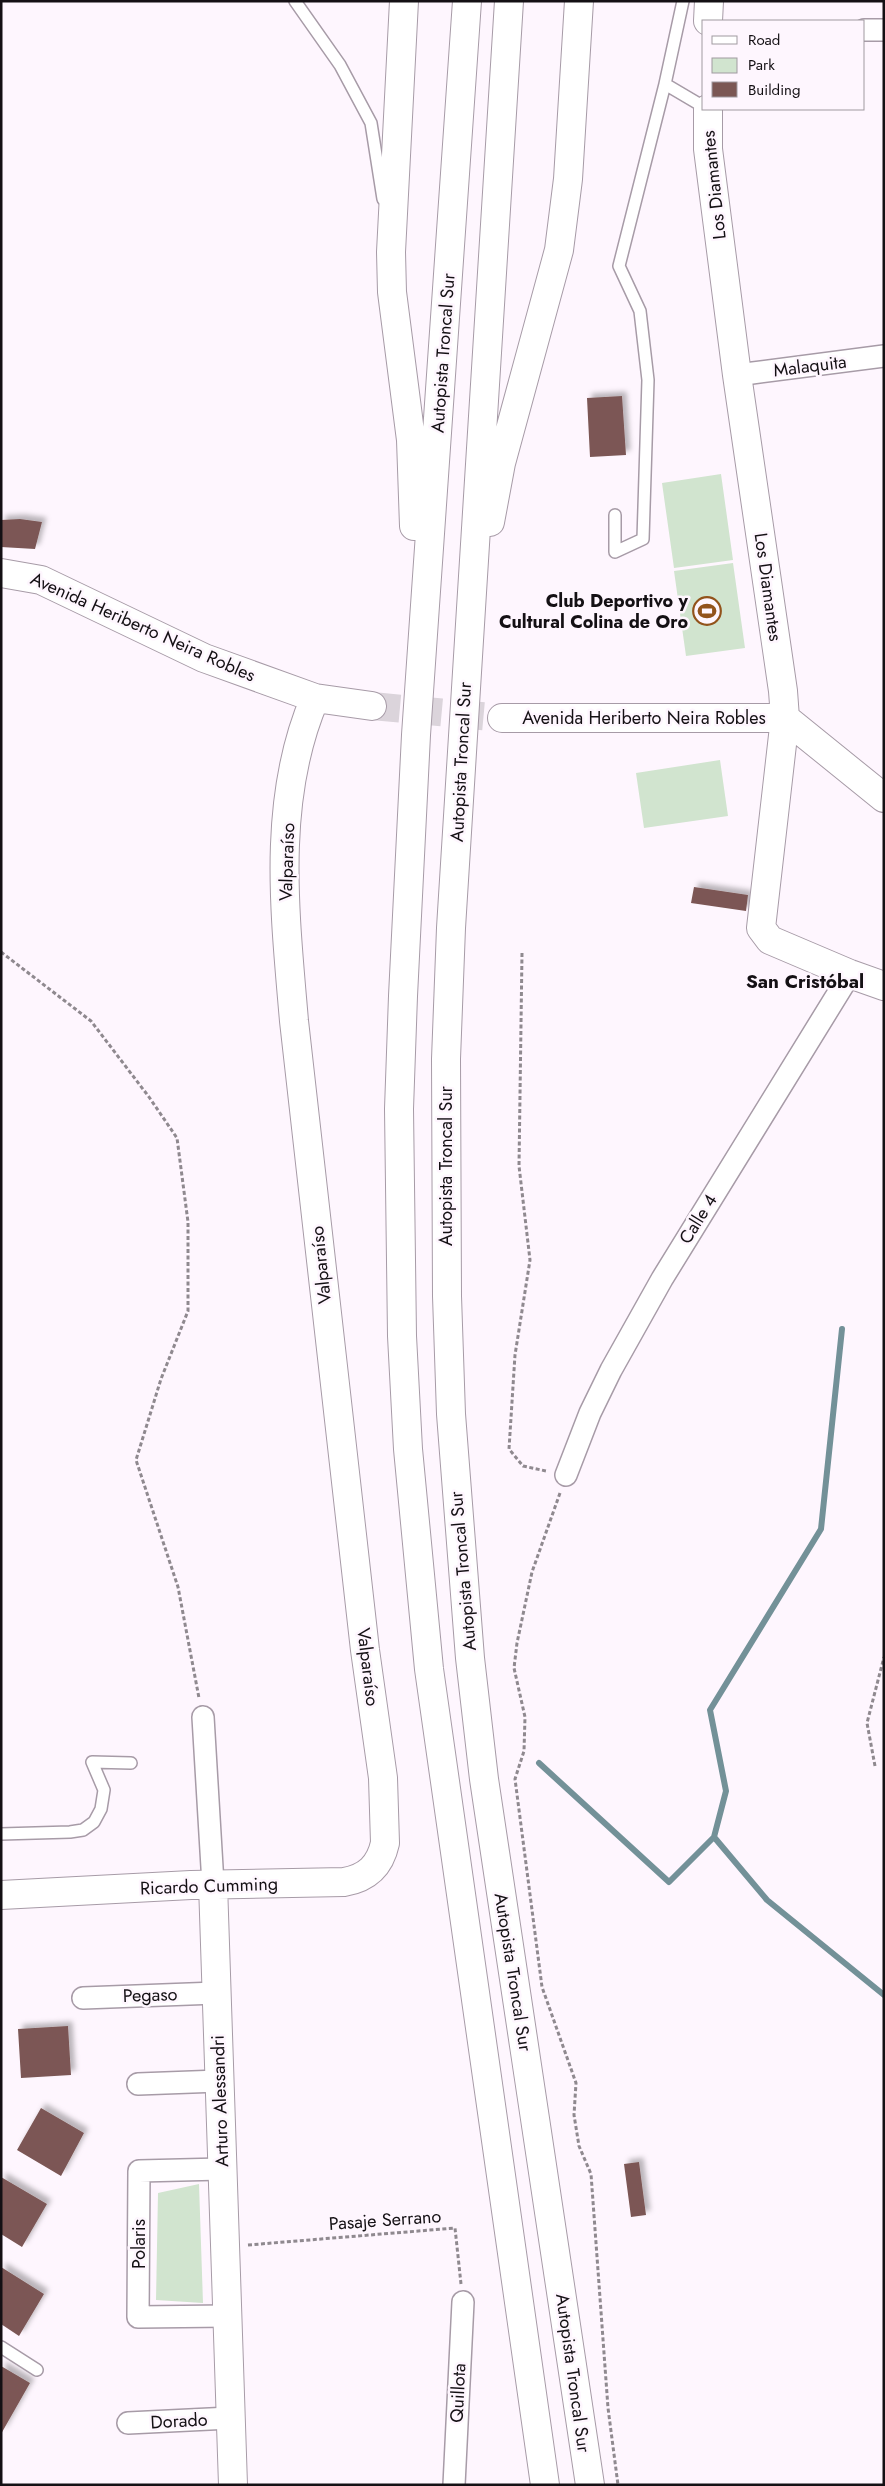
<svg xmlns="http://www.w3.org/2000/svg" width="885" height="2486" font-family="Jost,sans-serif">
	<style>
		.green { fill: #d1e4cf }
		.lines { fill: none; stroke-linecap: round; stroke-linejoin: round }
		.stream { stroke: #739198; stroke-width: 6 }
		.building { fill: #7b5754; filter: url(#shadow) }
		.secondary-tunnel { stroke: #dbd4db; stroke-width: 28; stroke-dasharray: 28 14; stroke-linecap: butt }
		.lane-casing { stroke: #a79ba7; stroke-width: 14 }
		.street-casing { stroke: #a79ba7; stroke-width: 24 }
		.secondary-casing { stroke: #a79ba7; stroke-width: 30 }
		.highway-casing { stroke: #a79ba7; stroke-width: 30 }
		.path { stroke: #8f898f; stroke-width: 3; stroke-dasharray: 4 2.5; stroke-linecap: butt }
		.lane { stroke: #fff; stroke-width: 11 }
		.street { stroke: #fff; stroke-width: 21 }
		.secondary { stroke: #fff; stroke-width: 28 }
		.highway { stroke: #fff; stroke-width: 28 }
		.labels { text-anchor: middle; stroke-width: 5; stroke-linejoin: round; paint-order: stroke }
		.street-label { font-size: 18px; fill: #141014; stroke: #fef6fe }
		.poi-label { font-size: 18px; font-weight: bold; fill: #141014; stroke: #fef6fe; text-anchor: end }
		.neighbourhood-label { font-size: 19px; font-weight: bold; fill: #141014; stroke: #fef6fe }
	</style>
	<defs>
		<filter id="shadow"><feDropShadow dx="4.5" dy="-4.5" stdDeviation="2.5" flood-color="#0004"/></filter>
	</defs>
	<rect width="100%" height="100%" fill="#fef6fe"/>
	<path class="green" d="M721,474L733,560L674,568L662,483Z
		M733,563L745,648L686,656L674,571Z
		M720,760L728,816L644,828L636,773Z
		M199,2184L203,2303L156,2300L158,2193Z"/>
	<g class="lines">
		<path class="stream" d="M539,1763L669,1882L714,1837L726,1791L710,1710L821,1529L842,1329
			M714,1837L767,1900L884,1995"/>
	</g>
	<path class="building" d="M622,396L626,455L590,457L587,398Z
		M20,519L42,522L35,549L1,547V520Z
		M694,887L748,895L746,911L691,903Z
		M68,2026L71,2075L21,2078L18,2029Z
		M41,2108L84,2133L61,2176L17,2150Z
		M639,2162L646,2215L631,2217L624,2164Z
		M1,2177L47,2204L22,2247L1,2234Z
		M1,2267L44,2294L19,2336L1,2324Z
		M1,2366L30,2383L1,2434Z"/>
	<g class="lines">
		<path class="secondary-tunnel" d="M372,706L502,718"/>
		<defs>
			<path id="lane" d="M295,1L340,65L371,123L383,199
				M683,1L665,84L704,107
				M615,515V552L643,539L648,380L640,311L619,266L665,84
				M1,1834L70,1832L83,1830L94,1822L101,1809L104,1790L92,1762L131,1763
				M1,2347L37,2370"/>
			<path id="street" d="M864,30H884
				M737,375L884,356
				M566,1475L590,1413L611,1370L662,1279L850,974
				M203,1717L213,1884
				M83,1998L216,1993
				M138,2084L219,2081
				M222,2169L139,2171L138,2317L227,2316
				M128,2423L230,2418
				M454,2485L463,2302"/>
			<path id="secondary" d="M708,21L709,1
				M708,109V149L737,375L783,691L785,718L761,928L770,940L850,974L884,986
				M1,573L41,580L204,658L315,698L372,706
				M502,718H785
				M785,718L884,798
				M213,1884L233,2485
				M1,1895L191,1885L344,1882C367,1878 380,1866 385,1843L383,1778L365,1650L294,1021C285,914 271,800 315,698"/>
			<path id="highway" d="M404,1L391,252L392,292L411,440L414,526
				M467,1L416,735L403,996L399,1109L402,1336L408,1449L429,1669L545,2485
				M509,1L451,928L446,1059L447,1296L451,1414L470,1658L484,1779L590,2485
				M490,522L501,463L559,250L568,179L579,1"/>
		</defs>
		<use href="#lane" class="lane-casing"/>
		<use href="#street" class="street-casing"/>
		<use href="#secondary" class="secondary-casing"/>
		<use href="#highway" class="highway-casing"/>
		<path class="path" d="M1,952L91,1021L149,1097L177,1138L188,1222V1311L161,1379L136,1460L178,1587L199,1698
			M522,953L519,1166L530,1260L515,1355L509,1449L523,1466L546,1471
			M560,1493L532,1572L517,1643L514,1668L525,1717L524,1751L515,1779L542,1987L576,2083L574,2115L579,2146L591,2174L608,2408L618,2485
			M875,1766L867,1723L884,1657
			M248,2245L455,2228L461,2284"/>
		<use href="#lane" class="lane"/>
		<use href="#street" class="street"/>
		<use href="#secondary" class="secondary"/>
		<use href="#highway" class="highway"/>
	</g>
	<defs>
		<symbol id="stadium-ring" viewBox="-11 -11 22 22"><circle r="9.5" fill="#fef6fe" stroke="#92531b" stroke-width="1.5"/><path d="M0-5a6.5 5 0 1 0 0 10a6.5 5 0 1 0 0-10ZM-3.5-1.8h7v3.6h-7Z" fill="#92531b"/></symbol>
	</defs>
	<g fill-rule="evenodd">
		<use href="#stadium-ring" x="691" y="595" width="32" height="32"/>
	</g>
	<g class="labels">
		<g class="street-label">
			<text transform="translate(714 185) rotate(-96)" y="6">Los Diamantes</text>
			<text transform="translate(443 353) rotate(-86)" y="6">Autopista Troncal Sur</text>
			<text transform="translate(810 366) rotate(-7)" y="6">Malaquita</text>
			<text transform="translate(768 587) rotate(82)" y="6">Los Diamantes</text>
			<text transform="translate(143 627) rotate(24)" y="6">Avenida Heriberto Neira Robles</text>
			<text x="644" y="724">Avenida Heriberto Neira Robles</text>
			<text transform="translate(461 762) rotate(-87)" y="6">Autopista Troncal Sur</text>
			<text transform="translate(287 862) rotate(-88)" y="6">Valparaíso</text>
			<text transform="translate(446 1166) rotate(-90)" y="6">Autopista Troncal Sur</text>
			<text transform="translate(698 1219) rotate(-58)" y="6">Calle 4</text>
			<text transform="translate(321 1265) rotate(-96)" y="6">Valparaíso</text>
			<text transform="translate(463 1571) rotate(-95)" y="6">Autopista Troncal Sur</text>
			<text transform="translate(368 1667) rotate(83)" y="6">Valparaíso</text>
			<text transform="translate(209 1886) rotate(-2)" y="6">Ricardo Cumming</text>
			<text transform="translate(513 1972) rotate(81)" y="6">Autopista Troncal Sur</text>
			<text transform="translate(150 1995) rotate(-2)" y="6">Pegaso</text>
			<text transform="translate(220 2101) rotate(-92)" y="6">Arturo Alessandri</text>
			<text transform="translate(385 2220) rotate(-4)" y="6">Pasaje Serrano</text>
			<text transform="translate(139 2244) rotate(-90)" y="6">Polaris</text>
			<text transform="translate(573 2373) rotate(82)" y="6">Autopista Troncal Sur</text>
			<text transform="translate(458 2393) rotate(-87)" y="6">Quillota</text>
			<text transform="translate(179 2421) rotate(-3)" y="6">Dorado</text>
		</g>
		<g class="poi-label">
			<text x="688" y="607">Club Deportivo y<tspan x="688" dy="21">Cultural Colina de Oro</tspan></text>
		</g>
		<g class="neighbourhood-label">
			<text x="805" y="988">San Cristóbal</text>
		</g>
	</g>
	<rect width="885" height="2486" fill="none" stroke="#141014" stroke-width="5"/>
	<rect x="702" y="20" width="162" height="90" fill="#fef6fe" stroke="#a09aa0"/>
	<rect x="712" y="36" width="25" height="8" fill="#ffffff" stroke="#a09aa0"/>
	<text x="748" y="45" font-size="15" fill="#141014">Road</text>
	<rect x="712" y="58" width="25" height="15" fill="#d1e4cf" stroke="#a09aa0"/>
	<text x="748" y="70" font-size="15" fill="#141014">Park</text>
	<rect x="712" y="82" width="25" height="15" fill="#7b5754" stroke="#a09aa0"/>
	<text x="748" y="95" font-size="15" fill="#141014">Building</text>
</svg>
